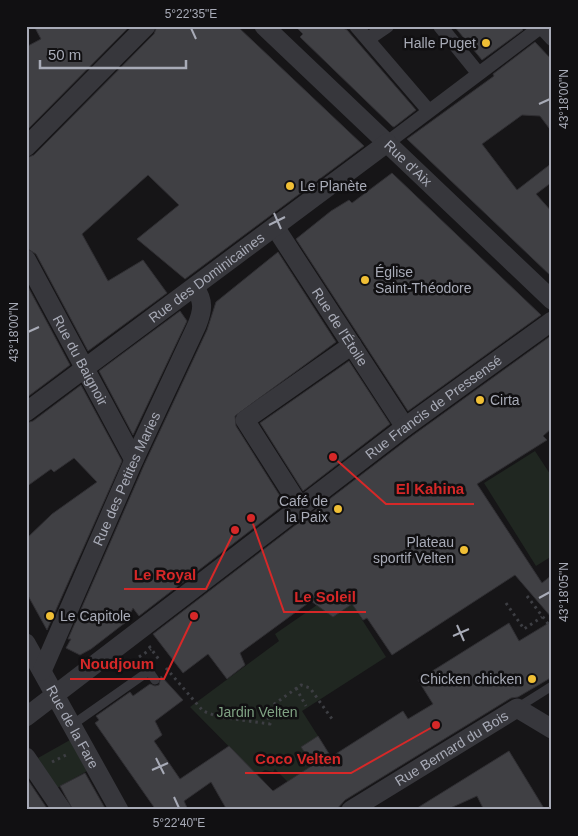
<svg xmlns="http://www.w3.org/2000/svg" width="578" height="836" font-family="Arial,sans-serif">
	<style>
		.green { fill: #202721 }
		.building { fill: #404044; stroke: #302f33 }
		.lines { fill: none; stroke-linecap: round; stroke-linejoin: round }
		.path { stroke: #3d3e43; stroke-width: 3; stroke-dasharray: 2.5 4; stroke-linecap: butt }
		.service { stroke: #37373c; stroke-width: 9 }
		.pedestrian { stroke: #37373c; stroke-width: 14 }
		.minor { stroke: #37373c; stroke-width: 19 }
		.ticks { fill: none; stroke: #a8abb7; stroke-width: 2 }
		.poi-dot { fill: #f0bf35; stroke: #111012; stroke-width: 2 }
		.labels { text-anchor: middle; stroke-width: 5; stroke-linejoin: round; paint-order: stroke }
		.poi-label { font-size: 14px; fill: #a8abb7; stroke: #111012; text-anchor: end }
		.street-label { font-size: 14px; fill: #a8abb7; stroke: #111012 }
		.park-label { font-size: 14px; fill: #7fa283; stroke: #111012 }
		.leader { fill: none; stroke: #d62828; stroke-width: 2 }
		.callout-dot { fill: #d62828; stroke: #111012; stroke-width: 2 }
		.callout-label { font-size: 15px; text-anchor: middle; font-weight: bold; fill: #d62828; stroke: #111012; stroke-width: 5; stroke-linejoin: round; paint-order: stroke }
		.neatline { fill: none; stroke: #a8abb7; stroke-width: 2 }
		.ticks-label { font-size: 12px; text-anchor: middle; fill: #a8abb7 }
	</style>
	<rect width="100%" height="100%" fill="#161517"/>
	<path class="green" d="M535,451L552,477V556L536,566L484,483Z
		M352,604L386,657L302,711L318,736L313,765L288,782L275,769L273,772L265,770L257,775L190,707L279,641L275,634L317,605Z
		M70,740L87,771L57,788L38,758Z"/>
	<path class="building" d="M34,26H130L26,131V47L41,39Z
		M157,26H237L364,146L185,279L137,239L179,205L148,175L82,234L108,281L143,260L167,293L88,351L36,254L26,248V158L34,155L154,34Z
		M295,26H339L347,30L416,110L394,127L392,126L300,37L303,34Z
		M454,26H519L523,30L482,60Z
		M535,42L552,60V132L540,116L522,115L482,144L517,190L552,163V182L536,194L552,212V277L407,139L494,76L493,74Z
		M392,173L541,315L408,411L296,239L331,211L349,200L352,203Z
		M278,252L336,342L235,416L236,426L285,504L139,616L133,608L126,622L91,649L80,655L66,648L71,639H68L144,465L207,330L216,302Z
		M26,283L70,365L26,398Z
		M180,311L187,321L133,435L99,371Z
		M552,335V428L543,436L547,440L477,484L542,583L552,575V618L515,575L392,655L367,618L363,620L352,604L333,617L311,601L240,653L245,665L227,679L208,654L183,673L153,634L412,436Z
		M349,361L390,424L303,491L260,423Z
		M81,385L122,461L47,630L26,592V539L52,514L97,482L74,458L54,472L51,469L26,487V423L33,421Z
		M552,621V677L518,697L511,698L345,800L336,810H227L211,782L184,801L188,810H156L95,723L99,720L96,716L130,692L133,696L150,684L155,686L159,685L161,676L183,700L155,721L162,735L154,741L180,779L229,746L273,791L313,765L301,747L318,736L331,757L403,711L408,719L433,704L418,680L509,623L519,641Z
		M509,751L545,810H484L477,796L446,810H414Z
		M85,773L106,810H73L60,786Z
		M26,777L48,810H26Z"/>
	<g class="lines">
		<path class="path" d="M527,596L552,629
			M506,603L524,629L542,617
			M149,646L160,661
			M139,657L151,649
			M166,668L203,711L219,717L270,724L266,710L301,685L310,688L332,719
			M296,688L306,706
			M52,762L66,755"/>
		<path class="service" d="M517,708L552,686
			M72,725L149,671L155,680"/>
		<path class="pedestrian" d="M356,26L429,111
			M440,26L478,73
			M540,26L552,39
			M368,39L387,26
			M387,143L542,26"/>
		<g class="minor">
			<path id="s1" d="M264,26L552,300"/>
			<path d="M26,147L146,26"/>
			<path id="s2" d="M275,227L405,427"/>
			<path id="s3" d="M26,259L134,460"/>
			<path id="s4" d="M26,412L387,143"/>
			<path d="M301,508L245,420L352,345"/>
			<path id="s5" d="M26,643L119,810"/>
			<path id="s6" d="M42,671L134,460L197,325C203,310 204,301 195,288"/>
			<path id="s7" d="M26,717L405,427L552,321"/>
			<path d="M26,757L62,810"/>
			<path id="s8" d="M351,810L517,708L552,729"/>
		</g>
	</g>
	<path class="ticks" d="M191,28L196,39M539,104L550,99M274,213L281,229M269,225L285,217M28,332L39,327M539,598L550,592M457,625L464,641M453,636L469,629M156,758L164,774M152,770L168,763M174,797L179,808"/>
	<g class="poi-dot">
		<circle cx="486" cy="43" r="5"/>
		<circle cx="290" cy="186" r="5"/>
		<circle cx="365" cy="280" r="5"/>
		<circle cx="480" cy="400" r="5"/>
		<circle cx="338" cy="509" r="5"/>
		<circle cx="464" cy="550" r="5"/>
		<circle cx="50" cy="616" r="5"/>
		<circle cx="532" cy="679" r="5"/>
	</g>
	<g class="labels">
		<g class="poi-label">
			<text x="476" y="48">Halle Puget</text>
			<text x="300" y="191" text-anchor="start">Le Planète</text>
			<text x="375" y="277" text-anchor="start">Église<tspan x="375" dy="16">Saint-Théodore</tspan></text>
			<text x="490" y="405" text-anchor="start">Cirta</text>
			<text x="328" y="506">Café de<tspan x="328" dy="16">la Paix</tspan></text>
			<text x="454" y="547">Plateau<tspan x="454" dy="16">sportif Velten</tspan></text>
			<text x="60" y="621" text-anchor="start">Le Capitole</text>
			<text x="522" y="684">Chicken chicken</text>
		</g>
		<g class="street-label">
			<text dy="5" stroke="none"><textPath href="#s1" startOffset="199">Rue d'Aix</textPath></text>
			<text dy="5" stroke="none"><textPath href="#s4" startOffset="225">Rue des Dominicaines</textPath></text>
			<text dy="5" stroke="none"><textPath href="#s2" startOffset="119">Rue de l'Étoile</textPath></text>
			<text dy="5" stroke="none"><textPath href="#s3" startOffset="115">Rue du Baignoir</textPath></text>
			<text dy="5" stroke="none"><textPath href="#s7" startOffset="512">Rue Francis de Pressensé</textPath></text>
			<text dy="5" stroke="none"><textPath href="#s6" startOffset="210">Rue des Petites Maries</textPath></text>
			<text dy="5" stroke="none"><textPath href="#s5" startOffset="96">Rue de la Fare</textPath></text>
			<text dy="5" stroke="none"><textPath href="#s8" startOffset="118">Rue Bernard du Bois</textPath></text>
		</g>
		<g class="park-label">
			<text x="257" y="717">Jardin Velten</text>
		</g>
	</g>
	<path class="leader" d="M333 457L386 504H474M235 530L206 589H124M251 518L284 612H366M194 616L164 679H70M436 725L351 773H245"/>
	<g class="callout-dot">
		<circle cx="333" cy="457" r="5"/>
		<circle cx="235" cy="530" r="5"/>
		<circle cx="251" cy="518" r="5"/>
		<circle cx="194" cy="616" r="5"/>
		<circle cx="436" cy="725" r="5"/>
	</g>
	<g class="callout-label">
		<text x="430" y="494">El Kahina</text>
		<text x="165" y="580">Le Royal</text>
		<text x="325" y="602">Le Soleil</text>
		<text x="117" y="669">Noudjoum</text>
		<text x="298" y="764">Coco Velten</text>
	</g>
	<rect width="578" height="836" fill="none" stroke="#111012" stroke-width="55"/>
	<path d="M40 60v8h146v-8" fill="none" stroke="#a8abb7" stroke-width="2.5"/>
	<text x="48" y="60" font-size="15" fill="#a8abb7" stroke="#111012" stroke-width="4" paint-order="stroke">50 m</text>
	<rect x="28" y="28" width="522" height="780" class="neatline"/>
	<g class="ticks-label">
		<text x="191" y="18">5°22'35"E</text>
		<text transform="translate(564 99) rotate(-90)" y="4">43°18'00"N</text>
		<text transform="translate(14 332) rotate(-90)" y="4">43°18'00"N</text>
		<text transform="translate(564 592) rotate(-90)" y="4">43°18'05"N</text>
		<text x="179" y="827">5°22'40"E</text>
	</g>
</svg>
